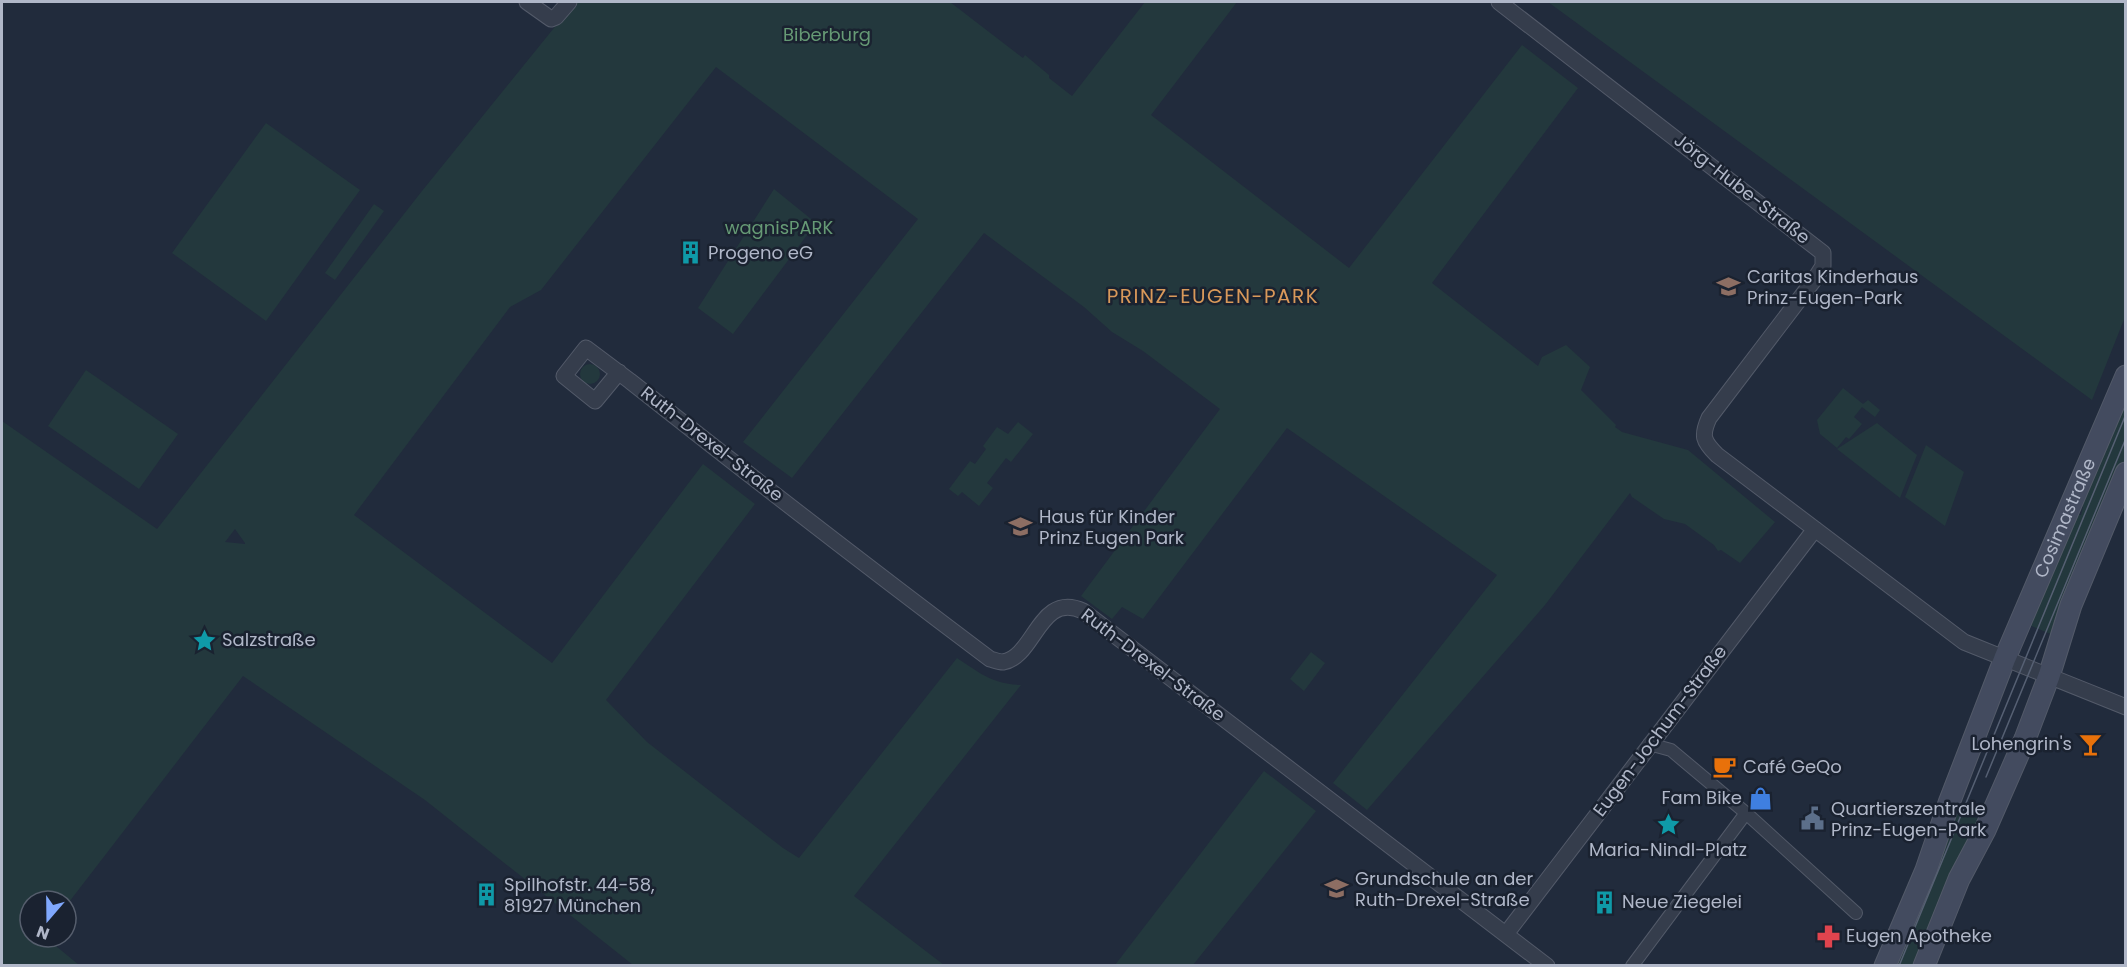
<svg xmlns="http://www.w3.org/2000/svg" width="2127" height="967" font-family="Poppins,sans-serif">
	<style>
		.green { fill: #23383d; fill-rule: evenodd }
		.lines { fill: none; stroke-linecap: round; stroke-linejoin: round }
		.pedestrian-casing { stroke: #535a69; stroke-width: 14 }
		.minor-casing { stroke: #535a69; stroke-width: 17 }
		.secondary-casing { stroke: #535a69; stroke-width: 23 }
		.pedestrian { stroke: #353d4c; stroke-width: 12 }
		.minor { stroke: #353d4c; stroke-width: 15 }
		.secondary { stroke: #434b5f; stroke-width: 21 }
		.tram { stroke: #566073; stroke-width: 1.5 }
		.labels { text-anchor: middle; stroke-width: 5; stroke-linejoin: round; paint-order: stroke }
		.park-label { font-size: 18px; fill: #669a75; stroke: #1a2230 }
		.street-label { font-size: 18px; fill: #b0b7c8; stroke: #1a2230 }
		.poi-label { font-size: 18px; fill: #b0b7c8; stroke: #1a2230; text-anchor: start }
		.neighbourhood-label { font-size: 20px; letter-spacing: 1.5px; fill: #d9995a; stroke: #1a2230 }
	</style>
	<rect width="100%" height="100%" fill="#212b3c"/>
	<path class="green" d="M575,2H950L1023,58L1025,55L1049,75V78L1072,96L1145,2H1237L1151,115L1349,268L1522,45L1578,88L1432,283L1538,366L1542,357L1566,345L1590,367L1581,390L1616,425L1615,427L1622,432L1688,450L1775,522L1740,563L1721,550L1718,551L1714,545L1685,524L1664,519L1632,497L1630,493L1545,605L1367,810L1333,783L1497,575L1287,428L1143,619L1122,607L1112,619L1081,596L1220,409L1143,351L1112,332L1084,307L984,233L792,478L743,442L918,219L716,67L541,290L510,307L354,515L552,663L703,464L755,504L606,700L647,742L783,848L799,858L957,658C980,673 992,684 1021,685L854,896L944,965H633L425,800L243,676L66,906V901H30V937H45L79,965H2V421L157,529L422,191ZM235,529L245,543V544L225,542Z
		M1548,2H2125V317L2092,400Z
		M266,123L360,190L266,321L172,253Z
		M774,189L816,223L733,334L698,308Z
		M374,204L384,211L335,280L325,273Z
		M580 374a10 10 0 1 1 20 0a10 10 0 1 1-20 0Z
		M86,370L178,434L139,489L48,426Z
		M1843,388L1863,404L1868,400L1880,410L1875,417L1862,407L1854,417L1862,424L1849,439L1846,437L1837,448L1820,434L1817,420Z
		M2125,393V459L2053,635L2029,625L2076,514L2081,515L2083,507L2079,504Z
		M1018,422L1033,434L1011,462L1006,458L987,483L993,488L979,506L962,492L958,496L949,489L970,461L975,464L986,449L983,446L997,427L1008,434Z
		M1877,423L1917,455L1900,498L1837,449Z
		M1926,445L1964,472L1945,526L1905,497Z
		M1311,652L1325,663L1304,691L1290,679Z
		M1264,771L1316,811L1193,965H1115Z
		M1952,808L1981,820L1916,965L1892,966Z"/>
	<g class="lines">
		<defs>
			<path id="pedestrian" d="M1649,744L1671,750L1746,813
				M1632,966L1746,813L1856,913"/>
			<path id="minor" d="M527,2L551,19L556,17L569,2
				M1499,2L1823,253V266L1814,280L1709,418C1701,436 1703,441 1717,455L1964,642L2126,707
				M619,372L595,401L564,376L586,348L630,381C749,475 869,568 990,659C994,660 999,662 1003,662C1035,657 1039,591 1083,611L1547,966
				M1506,934L1815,529"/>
			<g id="secondary">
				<path id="s1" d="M1885,966L1926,870L1949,803L2005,658L2126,376"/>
				<path d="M1924,966L1959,879L1985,830L2025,739L2049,676L2071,605L2126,473"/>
			</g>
		</defs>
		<use href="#pedestrian" class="pedestrian-casing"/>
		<use href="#minor" class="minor-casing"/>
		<use href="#secondary" class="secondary-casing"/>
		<use href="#pedestrian" class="pedestrian"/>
		<use href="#minor" class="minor"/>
		<use href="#secondary" class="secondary"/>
		<path class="tram" d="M1986,777L2126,438
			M1899,966L2126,414"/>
	</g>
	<defs>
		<symbol id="building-bare" viewBox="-9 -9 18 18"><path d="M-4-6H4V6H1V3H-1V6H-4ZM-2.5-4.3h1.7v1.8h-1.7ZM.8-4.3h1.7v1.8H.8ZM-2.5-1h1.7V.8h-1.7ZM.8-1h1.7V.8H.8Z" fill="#0f9aa8" stroke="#1a2230" stroke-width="2.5" paint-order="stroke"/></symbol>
		<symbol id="school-bare" viewBox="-9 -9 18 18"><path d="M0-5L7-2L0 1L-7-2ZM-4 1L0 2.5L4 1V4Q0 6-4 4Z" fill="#8d6e63" stroke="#1a2230" stroke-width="2.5" paint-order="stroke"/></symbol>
		<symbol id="sight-bare" viewBox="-9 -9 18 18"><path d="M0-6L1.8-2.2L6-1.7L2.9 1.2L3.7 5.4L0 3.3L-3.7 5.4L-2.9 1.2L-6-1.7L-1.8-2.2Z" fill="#0f9aa8" stroke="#1a2230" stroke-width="2.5" paint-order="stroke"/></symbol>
		<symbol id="bar-bare" viewBox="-9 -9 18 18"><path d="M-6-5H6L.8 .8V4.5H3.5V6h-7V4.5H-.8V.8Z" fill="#e8710a" stroke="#1a2230" stroke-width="2.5" paint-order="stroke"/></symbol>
		<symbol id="cafe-bare" viewBox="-9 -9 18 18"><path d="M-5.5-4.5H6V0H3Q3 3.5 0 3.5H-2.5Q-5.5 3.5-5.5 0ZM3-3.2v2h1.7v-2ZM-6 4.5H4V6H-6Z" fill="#e8710a" stroke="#1a2230" stroke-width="2.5" paint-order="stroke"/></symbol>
		<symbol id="shop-bare" viewBox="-9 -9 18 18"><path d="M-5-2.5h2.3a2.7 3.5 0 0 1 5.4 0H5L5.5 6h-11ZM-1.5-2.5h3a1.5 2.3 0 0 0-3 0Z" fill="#3f7fe0" stroke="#1a2230" stroke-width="2.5" paint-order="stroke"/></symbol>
		<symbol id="civic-bare" viewBox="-9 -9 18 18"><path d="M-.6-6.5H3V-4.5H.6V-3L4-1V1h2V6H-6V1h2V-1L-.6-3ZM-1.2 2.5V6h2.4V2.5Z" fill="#5c6f8a" stroke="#1a2230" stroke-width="2.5" paint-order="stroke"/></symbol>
		<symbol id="pharmacy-bare" viewBox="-9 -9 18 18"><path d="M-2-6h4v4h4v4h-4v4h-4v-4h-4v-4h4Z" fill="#e0444e" stroke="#1a2230" stroke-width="2.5" paint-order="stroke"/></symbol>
	</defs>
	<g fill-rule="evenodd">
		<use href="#building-bare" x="674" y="236" width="33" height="33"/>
		<use href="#school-bare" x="1712" y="270" width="33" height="33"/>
		<use href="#school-bare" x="1004" y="510" width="33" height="33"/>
		<use href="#sight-bare" x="188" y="624" width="33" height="33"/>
		<use href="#bar-bare" x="2074" y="728" width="33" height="33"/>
		<use href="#cafe-bare" x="1708" y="750" width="33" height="33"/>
		<use href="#shop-bare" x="1744" y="782" width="33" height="33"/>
		<use href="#civic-bare" x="1796" y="802" width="33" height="33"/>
		<use href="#sight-bare" x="1652" y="808" width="33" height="33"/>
		<use href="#school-bare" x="1320" y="872" width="33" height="33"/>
		<use href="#building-bare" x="470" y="878" width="33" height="33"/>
		<use href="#building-bare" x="1588" y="886" width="33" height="33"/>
		<use href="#pharmacy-bare" x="1812" y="920" width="33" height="33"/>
	</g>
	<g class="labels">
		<g class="park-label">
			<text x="827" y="41">Biberburg</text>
			<text x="779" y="234">wagnisPARK</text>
		</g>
		<g class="street-label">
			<text transform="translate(1742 189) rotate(38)" y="6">Jörg-Hube-Straße</text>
			<text transform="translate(712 444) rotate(38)" y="6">Ruth-Drexel-Straße</text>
			<text dy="6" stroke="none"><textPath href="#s1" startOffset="483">Cosimastraße</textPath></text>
			<text transform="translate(1153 665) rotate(37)" y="6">Ruth-Drexel-Straße</text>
			<text transform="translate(1660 731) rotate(-53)" y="6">Eugen-Jochum-Straße</text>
		</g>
		<g class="poi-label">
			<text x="708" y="259">Progeno eG</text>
			<text x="1747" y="283">Caritas Kinderhaus<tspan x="1747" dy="21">Prinz-Eugen-Park</tspan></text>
			<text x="1039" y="523">Haus für Kinder<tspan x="1039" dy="21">Prinz Eugen Park</tspan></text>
			<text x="222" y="646">Salzstraße</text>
			<text x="2072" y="750" text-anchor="end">Lohengrin's</text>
			<text x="1743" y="773">Café GeQo</text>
			<text x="1742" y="804" text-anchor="end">Fam Bike</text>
			<text x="1831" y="815">Quartierszentrale<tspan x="1831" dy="21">Prinz-Eugen-Park</tspan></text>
			<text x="1668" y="856" text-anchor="middle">Maria-Nindl-Platz</text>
			<text x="1355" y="885">Grundschule an der<tspan x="1355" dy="21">Ruth-Drexel-Straße</tspan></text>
			<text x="504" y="891">Spilhofstr. 44-58,<tspan x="504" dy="21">81927 München</tspan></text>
			<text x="1622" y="908">Neue Ziegelei</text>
			<text x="1846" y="942">Eugen Apotheke</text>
		</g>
		<g class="neighbourhood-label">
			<text x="1213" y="303">PRINZ-EUGEN-PARK</text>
		</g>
	</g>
	<rect width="2127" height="967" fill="none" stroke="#b0b7c8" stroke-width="6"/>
	<g transform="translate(48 919) rotate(200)"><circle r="28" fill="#1a2230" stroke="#565e6d" stroke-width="1.5"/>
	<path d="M0-4.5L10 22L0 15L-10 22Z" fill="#80a8fd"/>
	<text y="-9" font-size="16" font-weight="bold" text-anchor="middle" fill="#b0b7c8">N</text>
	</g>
</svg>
